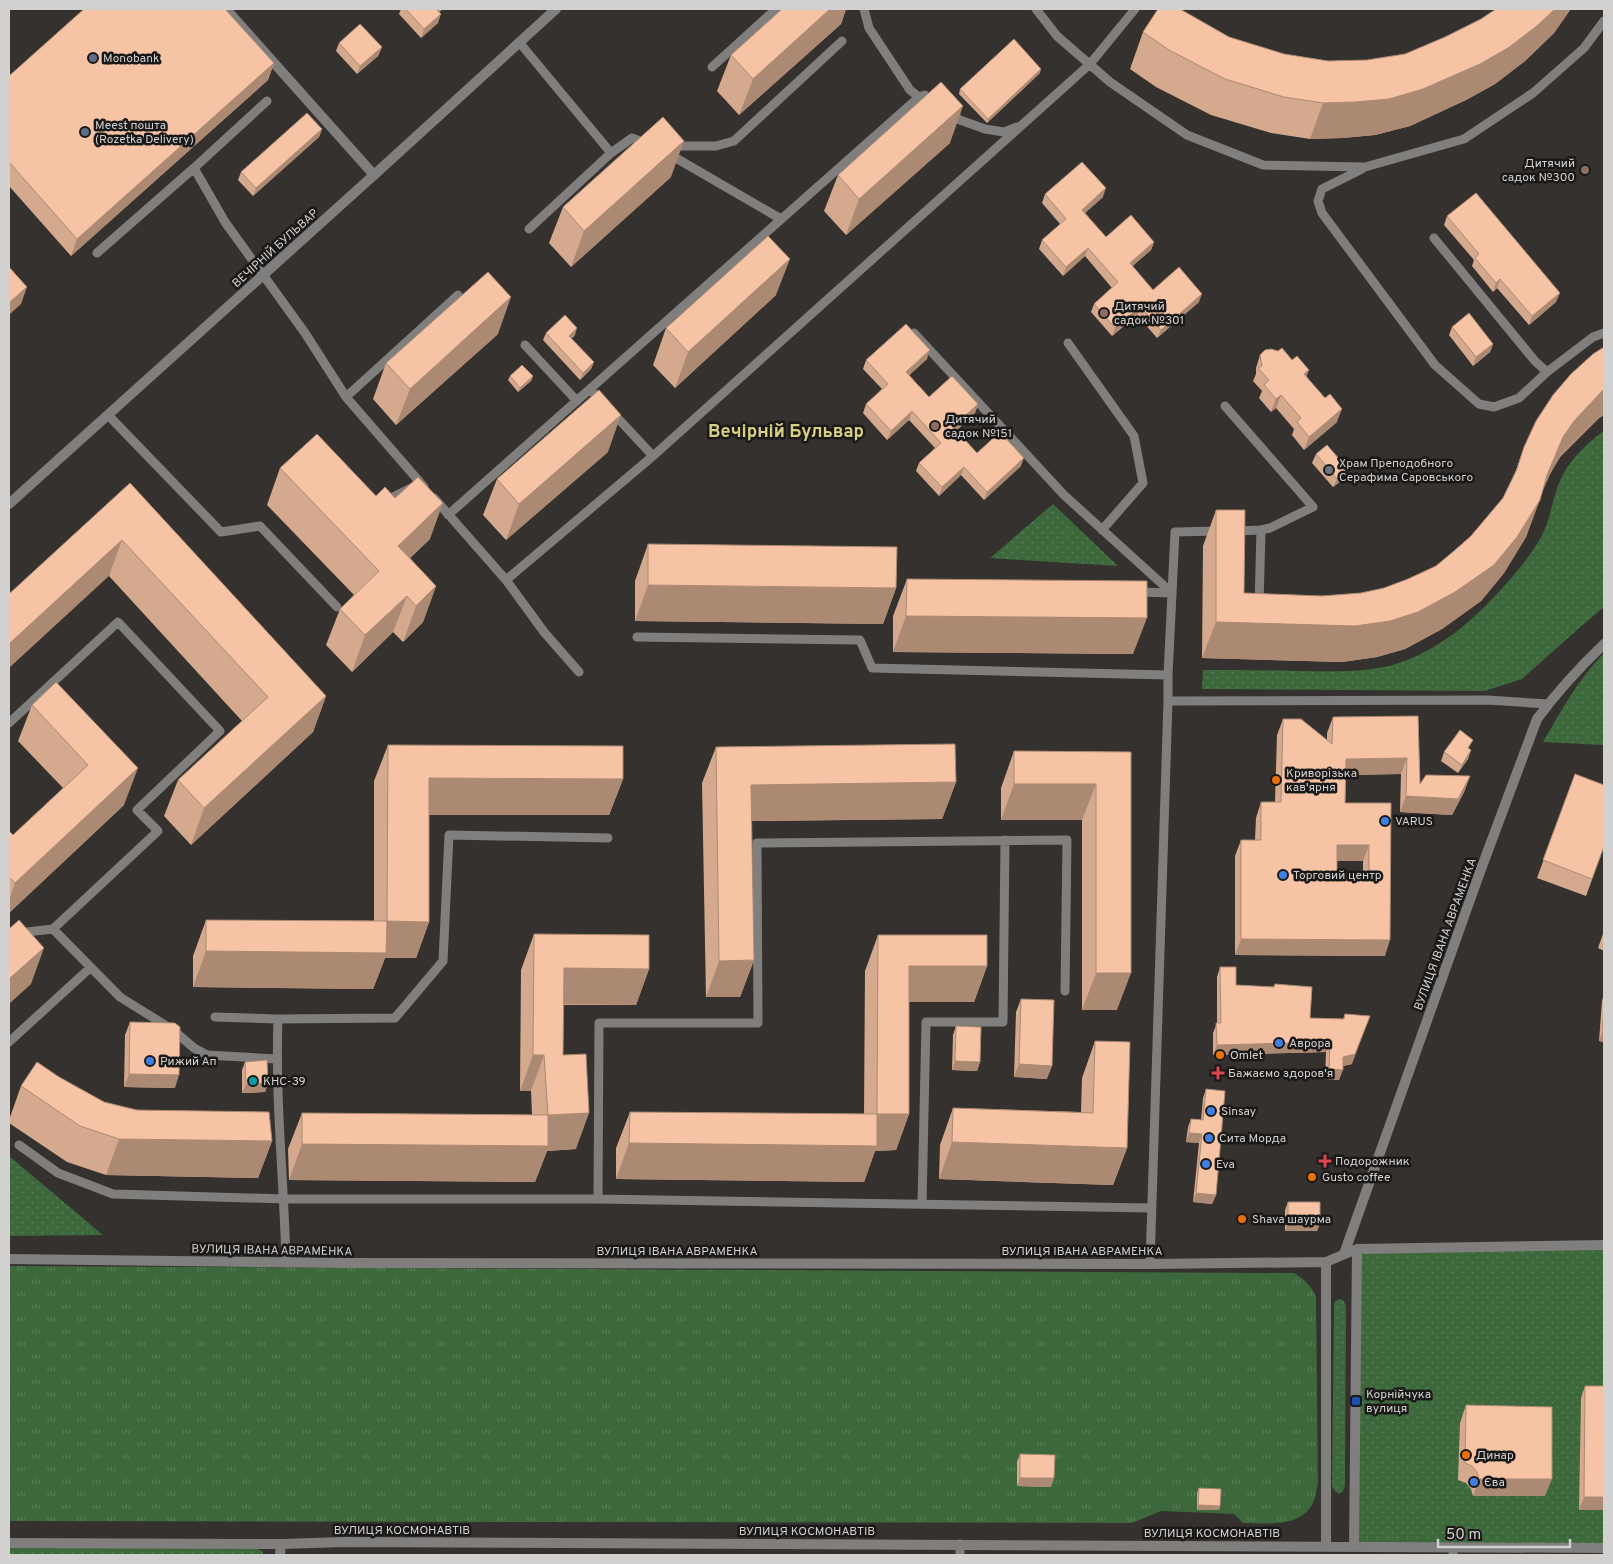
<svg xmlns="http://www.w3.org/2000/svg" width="1613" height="1564" font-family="Overpass,sans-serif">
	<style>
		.grass { fill: url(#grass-dots) }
		.park { fill: url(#park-tufts) }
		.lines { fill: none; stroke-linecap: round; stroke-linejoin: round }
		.service { stroke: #817f7e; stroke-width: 9 }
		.minor { stroke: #817f7e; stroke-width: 10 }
		.tertiary { stroke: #817f7e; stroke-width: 10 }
		.wall { fill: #d4a98d; fill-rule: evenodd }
		.shaded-wall { fill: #ac8973 }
		.building { fill: #f6c4a4; stroke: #ac8973; fill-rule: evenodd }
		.service-dot { fill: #5c6f8a; stroke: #1b1918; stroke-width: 2 }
		.education-dot { fill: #8d6e63; stroke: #1b1918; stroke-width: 2 }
		.worship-dot { fill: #6b7280; stroke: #1b1918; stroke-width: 2 }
		.food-dot { fill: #e8710a; stroke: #1b1918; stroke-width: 2 }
		.shop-dot { fill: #3f7fe0; stroke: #1b1918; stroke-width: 2 }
		.health-dot { fill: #e0444e; stroke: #1b1918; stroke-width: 2 }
		.culture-dot { fill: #0f9aa8; stroke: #1b1918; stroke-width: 2 }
		.transit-dot { fill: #1a4fb4; stroke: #1b1918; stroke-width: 2 }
		.labels { text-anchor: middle; stroke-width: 5; stroke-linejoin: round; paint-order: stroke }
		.poi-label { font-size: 12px; fill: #d3d1cf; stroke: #1b1918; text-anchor: start }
		.street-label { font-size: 12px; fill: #d3d1cf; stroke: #1b1918 }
		.district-label { font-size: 18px; font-weight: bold; fill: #d8d081; stroke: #1b1918 }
	</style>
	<defs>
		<pattern id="grass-dots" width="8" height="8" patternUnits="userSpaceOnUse" patternTransform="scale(1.25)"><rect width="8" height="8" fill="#3c683b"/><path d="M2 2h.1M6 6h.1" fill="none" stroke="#577d56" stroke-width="1.8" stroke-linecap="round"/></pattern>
		<pattern id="park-tufts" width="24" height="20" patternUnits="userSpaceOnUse" patternTransform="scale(1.25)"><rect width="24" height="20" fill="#3c683b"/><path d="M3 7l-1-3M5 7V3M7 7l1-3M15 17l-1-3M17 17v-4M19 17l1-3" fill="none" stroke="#577d56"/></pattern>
	</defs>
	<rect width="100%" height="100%" fill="#34312e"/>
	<path class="grass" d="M1604,431V607L1578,629L1522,679L1485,691L1202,689L1203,670C1235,670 1267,670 1298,671C1335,671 1373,674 1407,660C1440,647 1469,624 1493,598C1511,579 1529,559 1542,535C1549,522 1551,507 1556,492C1564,465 1582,447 1604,431Z
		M1053,504L1118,566L990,558Z
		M1604,653V745L1543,742C1561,711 1579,678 1604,653Z
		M9,1156L103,1235L9,1236Z
		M1604,1245V1548L1354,1547L1357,1249Z
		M1340,1299L1344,1301L1346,1306L1345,1486L1343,1491L1339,1494L1335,1491L1332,1487L1334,1306L1335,1301Z
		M9,1546L252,1547L262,1551L264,1555H9Z"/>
	<path class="park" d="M9,1266L1294,1273C1305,1280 1311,1285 1316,1297L1318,1483C1317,1488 1316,1493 1315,1498C1305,1529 1268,1523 1243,1523L1234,1514L1161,1511L1132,1523L9,1521Z"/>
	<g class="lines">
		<path class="service" d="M864,9L869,28L910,90L919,97L925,95
			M1036,9L1057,36L1110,82L1187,135L1263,165L1365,167L1464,139L1533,93L1584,48L1604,21
			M519,42L611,153L529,229
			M712,67L776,9
			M950,113L960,120L985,129L1004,132L1017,127
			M671,146H716L734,141L842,41
			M611,153L632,138L648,144
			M669,154L781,219
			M194,168L267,101
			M1362,169L1322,189L1318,201L1322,213L1435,365L1479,404L1494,407L1519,398L1547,372
			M1434,238L1535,361L1547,372L1593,337L1604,333
			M97,253L194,168L225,222L305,333L346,397L424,487
			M914,333L1064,495L1172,593L1137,592
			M1068,343L1134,436L1143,483L1102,530
			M525,345L577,401
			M590,389L603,402
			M346,397L458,295
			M1225,406L1313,507L1270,528L1261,530
			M612,412L653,456L1090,64L1135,9
			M108,415L221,532L260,526L337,607
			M434,498L506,580L653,456
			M383,502L411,488
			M448,515L919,97
			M1235,531L1261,530L1259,605
			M506,580L544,632L579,672
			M637,637L860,640L872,668L1168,675V701L1487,700L1548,704
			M1168,675L1175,532L1219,531
			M9,723L118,622L220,731L137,810L158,831L53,929L9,934
			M53,929L120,997L173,1030L194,1048L207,1055L276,1059
			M215,1017L278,1019L395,1018L443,961L449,835L608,838
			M278,1019C275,1100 284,1181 286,1262
			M9,1042L90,968
			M19,1145L58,1173L113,1194L284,1199H598L1151,1208
			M598,1199L599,1023H758L757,843L1067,840L1065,991
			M922,1204L926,1022H1003L1005,840
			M1150,1264L1168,701
			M960,1555V1544
			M1453,1555V1547"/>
		<path class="minor" d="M226,9L374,175"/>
		<path class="tertiary" d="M9,504L374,175L556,9
			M1344,1254L1477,880L1537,719C1557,692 1580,667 1604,644
			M9,1259L347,1263L1150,1264L1326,1262L1357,1249L1604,1245
			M1326,1262V1547
			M9,1543L281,1544L344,1542L1604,1548
			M1354,1547L1357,1249
			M280,1555L281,1544"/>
	</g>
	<path class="wall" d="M401,9H443L439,12L438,23L421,38L399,14Z
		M782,9H846L841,24L739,115L717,91L731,55Z
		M1143,32L1229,37L1284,54L1328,61L1367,60L1555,32L1525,61L1495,84L1466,100L1410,126L1375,135L1342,138L1310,139L1271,133L1211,115L1156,87L1130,69Z
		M339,43L382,47L378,56L357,74L336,51Z
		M274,63L268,80L71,256L9,186V76Z
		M1040,73L987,123L959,94L960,89Z
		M322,129L319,137L253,196L238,180L241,172Z
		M950,143L846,235L824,211L838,175Z
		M671,177L571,267L549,243L563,207Z
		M1045,194L1103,197L1085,213L1106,237L1154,242L1151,250L1132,266L1153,290L1199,302L1157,338L1137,315L1112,336L1091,312L1094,304L1112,288L1085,256L1063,276L1039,249L1042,240L1060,224L1042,203Z
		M1447,216L1556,302L1529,325L1497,288L1493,292L1472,266L1474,260L1444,225Z
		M776,295L675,388L653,365L666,328Z
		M1452,327L1493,344L1490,352L1473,366L1449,335Z
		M546,333L575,335L571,339L594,362L591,369L580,380L543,340Z
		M498,334L396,425L373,399L386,363Z
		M1604,347V415L1599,418L1560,457L1550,474L1542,492L1526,537L1504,573L1481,601L1442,629L1405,649L1377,657L1342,662L1202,658L1203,546L1216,510L1244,593L1322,596L1361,593L1384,588L1408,579L1436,566L1454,551L1471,536L1503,498L1514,476L1524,447Z
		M1260,355L1307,377L1337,422L1304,450L1292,435L1294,429L1276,408L1271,412L1259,398L1262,391L1253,381L1256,374V368Z
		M927,359L909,375L929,397L978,404L975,413L956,431L977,453L1021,466L984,500L961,475L939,496L916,471L919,463L935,448L909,420L887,440L863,413L866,404L882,389L863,369L866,360Z
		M510,376H533L531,381L518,392L508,380Z
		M608,452L506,540L483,515L497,479Z
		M1316,454L1345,478L1333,487L1312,463Z
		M280,468L376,496L430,539L410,558L436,586L423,622L403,642L393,632L352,672L326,645L340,609L354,595L267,505Z
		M130,483L326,696L313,732L191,845L164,816L178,780L242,721L109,576Z
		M648,544L896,588L883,624L635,621V581Z
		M907,579L1133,654L893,652V616Z
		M56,682L124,805L9,913V831L13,835L63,788L18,741L32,705Z
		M1418,716L1420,784L1470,776L1464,792L1452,815L1400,812L1401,774L1346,775L1345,803H1391L1385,956L1235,955V856L1241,840H1255L1256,818L1261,802H1275L1277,735L1283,719L1327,740V733L1333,717ZM1337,861H1363V873H1337Z
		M388,745L623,779L609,815H429V922L416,958H385L373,989L193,987V956L206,920L374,921V781Z
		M716,747L956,782L942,819L751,821L754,960L740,997H706L702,783Z
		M1470,749L1471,750L1468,759L1458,773L1441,761L1444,752Z
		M1014,751L1131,752L1117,1010H1082V820H1001V788Z
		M1575,774L1604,847L1586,896L1537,878Z
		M1604,931V951L1598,948Z
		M534,934L649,969L636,1005H563V1055L576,1149L547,1151L535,1182L289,1180L288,1149L302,1113L532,1115L531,1091H520L521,970Z
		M878,935L987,966L974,1002H909V1114L896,1150L875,1151L864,1182L616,1179V1148L630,1112L864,1114L865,971Z
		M1220,967L1236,985L1273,987L1275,984L1310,1018L1343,1019L1345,1014L1352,1064L1343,1066L1339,1080L1325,1079L1326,1052L1213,1055V1033L1217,1023V977Z
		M1604,994V1042L1599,1041L1602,1001Z
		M1021,999L1047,1079L1014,1077L1016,1012Z
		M130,1022L175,1088L124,1087L125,1035Z
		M956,1026L980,1062L977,1071L952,1070L953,1035Z
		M1095,1041L1127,1148L1113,1185L939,1179L940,1145L953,1108L1081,1112L1082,1078Z
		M245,1062L268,1083L265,1092L242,1093V1070Z
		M59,1077L104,1102L272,1141L258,1178L106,1175L67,1162L9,1123V1120L21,1086Z
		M1206,1089L1216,1195L1212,1204L1193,1202L1199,1143L1186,1142L1188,1127L1191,1119L1201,1120L1203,1098Z
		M1288,1202L1320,1223L1317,1231H1285V1210Z
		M1585,1386H1604V1510H1579L1581,1398Z
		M1466,1405L1545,1496H1473L1471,1489L1466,1483L1458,1480L1460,1423Z
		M1020,1454L1051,1487L1017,1486V1462Z
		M1199,1488L1220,1506L1219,1510H1197V1493Z"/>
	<path class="shaded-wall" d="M436,9H443L433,17Z
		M830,9H846L841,24L739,115L753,79Z
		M1555,9H1571L1555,32L1525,61L1495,84L1466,100L1410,126L1375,135L1342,138L1310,139L1323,103Z
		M441,14L438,23L421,38L424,29Z
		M382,47L378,56L357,74L360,66Z
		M274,63L268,80L71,256L77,239Z
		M1041,69L1040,73L987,123L988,119Z
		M963,106L950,143L846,235L859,199Z
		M322,129L319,137L253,196L256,188Z
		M684,141L671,177L571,267L584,231Z
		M1106,188L1103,197L1078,219L1082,210Z
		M1154,242L1151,250L1126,272L1130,263Z
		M1088,248L1085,256L1063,276L1066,267Z
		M790,259L776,295L675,388L688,352Z
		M1500,279L1497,288L1493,292L1496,283Z
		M27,287L21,304L9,315V303Z
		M1560,293L1556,302L1529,325L1532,316Z
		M1202,294L1199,302L1157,338L1161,330Z
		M511,297L498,334L396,425L410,389Z
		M1140,306L1137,315L1112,336L1115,328Z
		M577,328L575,335L566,343L569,336Z
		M1493,344L1490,352L1473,366L1476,357Z
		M930,350L927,359L903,381L906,372Z
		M594,362L591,369L580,380L583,373Z
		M1309,370L1304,383V374Z
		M533,376L531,381L518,392L520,388Z
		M1604,389V415L1599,418L1560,457L1550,474L1536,506L1540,500L1526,537L1504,573L1481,601L1442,629L1405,649L1377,657L1342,662L1202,658L1216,622L1390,621L1547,475L1563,437L1574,421Z
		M1281,395L1276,408L1271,412L1276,399Z
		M978,404L975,413L950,436L953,427Z
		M1342,409L1337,422L1304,450L1309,437Z
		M912,411L909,420L887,440L891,431Z
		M621,415L608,452L506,540L519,504Z
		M1024,458L1021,466L984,500L987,492Z
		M964,467L961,475L939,496L942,487Z
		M1348,469L1345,478L1333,487L1337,479Z
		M443,503L430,539L385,582L398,546Z
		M122,540L109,576L9,668V644Z
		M648,585L896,588L883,624L635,621Z
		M436,586L423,622L403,642L416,606Z
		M407,596L393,632L352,672L365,635Z
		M906,616L1147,618L1133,654L893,652Z
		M326,696L313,732L191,845L204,808Z
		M1471,750L1468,759L1458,773L1462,765Z
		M1407,758L1401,774L1340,775L1346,759Z
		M138,768L124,805L9,913V900L15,883Z
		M1470,776L1464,792L1452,815L1400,812L1406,796Z
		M429,778L623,779L609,815H416Z
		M956,782L942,819L738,821L751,785Z
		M1014,784H1096L1082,820H1001Z
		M1337,845H1369L1363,861H1332Z
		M387,921L429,922L416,958H385L373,989L193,987L206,951Z
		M1241,939L1390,940L1385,956L1235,955Z
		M44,948L31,984L9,1004V979Z
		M754,960L740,997H706L719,961Z
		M909,966H987L974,1002H896Z
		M564,968L649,969L636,1005L550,1004Z
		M1096,973H1131L1117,1010H1082Z
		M1370,1016L1352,1064L1340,1067L1343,1057Z
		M1602,1033H1604V1042L1599,1041Z
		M1330,1042L1326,1052L1213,1055L1217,1045Z
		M533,1055H544L531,1091H520Z
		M955,1061L980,1062L977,1071L952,1070Z
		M1019,1064L1052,1066L1047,1079L1014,1077Z
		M1329,1069L1343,1070L1339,1080L1325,1079Z
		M129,1074L179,1075L175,1088L124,1087Z
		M268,1083L265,1092L242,1093L246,1084Z
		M589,1113L576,1149L547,1151L535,1182L289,1180L302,1144L548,1115Z
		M877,1114H909L896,1150L875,1151L864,1182L616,1179L629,1143Z
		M1189,1133L1202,1134L1199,1143L1186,1142Z
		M119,1139L272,1141L258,1178L106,1175Z
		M952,1142L1127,1148L1113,1185L939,1179Z
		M1196,1193L1216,1195L1212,1204L1193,1202Z
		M1288,1222L1320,1223L1317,1231H1285Z
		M1020,1478H1054L1051,1487L1017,1486Z
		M1479,1479H1552L1545,1496H1473Z
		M1584,1497H1604V1510H1579Z
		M1198,1505L1220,1506L1219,1510H1197Z"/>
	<path class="building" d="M84,9H225L274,63L77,239L9,162V76Z
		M406,9H436L441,14L424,29Z
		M782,9H830L753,79L731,55Z
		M1158,9H1180L1229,37L1284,54L1328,61L1367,60L1405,54L1445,37L1481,19L1496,9H1555L1538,25L1508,48L1480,64L1423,89L1389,99L1355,102L1323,103L1284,97L1225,79L1169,50L1143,32Z
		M360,24L382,47L360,66L339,43Z
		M1014,39L1041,69L988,119L960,89Z
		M941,82L963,106L859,199L838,175Z
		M307,113L322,129L256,188L241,172Z
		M663,117L684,141L584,231L563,207Z
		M1082,162L1106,188L1082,210L1106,237L1131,215L1154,242L1130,263L1153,290L1179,267L1202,294L1161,330L1140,306L1115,328L1094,304L1118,282L1088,248L1066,267L1042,240L1066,219L1045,194Z
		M1476,193L1560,293L1532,316L1500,279L1496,283L1475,258L1479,254L1447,216Z
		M768,236L790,259L688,352L666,328Z
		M9,267L27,287L9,303Z
		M488,272L511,297L410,389L386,363Z
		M1469,313L1493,344L1476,357L1452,327Z
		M565,315L577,328L569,336L594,362L583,373L546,333Z
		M906,324L930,350L906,372L929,397L952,376L978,404L953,427L977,453L1000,432L1024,458L987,492L964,467L942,487L919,463L941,443L912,411L891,431L866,404L888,384L866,360Z
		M1604,347V389L1574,421L1563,437L1547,475L1540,500L1517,537L1494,565L1455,592L1418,612L1390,621L1355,626L1216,622V510H1245L1244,593L1322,596L1361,593L1384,588L1408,579L1436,566L1454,551L1471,536L1503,498L1517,469L1524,447L1536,421L1553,395L1571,374L1593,354Z
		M1282,348L1292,360L1297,356L1309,370L1304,374L1325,398L1330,394L1342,409L1309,437L1297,422L1301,418L1281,395L1276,399L1264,385L1269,380L1258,368L1262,366L1260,355L1265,350L1271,349L1278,351Z
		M522,365L533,376L520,388L510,376Z
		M599,390L621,415L519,504L497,479Z
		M317,434L376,496L385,487L395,498L418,477L443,503L398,546L436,586L416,606L407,596L365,635L340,609L379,571L280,468Z
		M1327,445L1348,469L1337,479L1316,454Z
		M130,483L326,696L204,808L178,780L268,697L122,540L9,644V594Z
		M648,544L897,547L896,588L648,585Z
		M907,579L1147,581V618L906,616Z
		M56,682L138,768L15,883L9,877V831L13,835L88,765L32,705Z
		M1418,716L1420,784L1426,775L1470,776L1458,799L1406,796L1407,758L1346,759L1345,803H1391L1390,940L1241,939V840H1261V802H1281L1283,719H1301L1332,744L1333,717ZM1337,845H1369V873H1337Z
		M1460,730L1473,740L1468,748L1471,750L1462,765L1444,752Z
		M955,744L956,782L751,785L754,960L719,961L716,747Z
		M388,745L623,746V779L429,778V922L387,921Z
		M1014,751L1131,752V973H1096V784H1014Z
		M1575,774L1604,785V846L1592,879L1543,860Z
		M19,920L44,948L9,979V929Z
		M206,920L387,921L386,953L206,951Z
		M534,934L649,935V969L564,968L563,1055L586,1054L589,1113L548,1115L544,1055H533Z
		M878,935H987V966H909V1114H877Z
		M1220,967H1236V985L1274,987L1275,984L1312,987L1310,1018L1344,1019L1345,1014L1370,1016L1355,1054L1343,1057V1070L1329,1069L1330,1042L1217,1045L1216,1023H1221Z
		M1021,999L1054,1000L1052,1066L1019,1064Z
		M1604,1003V1033H1602Z
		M130,1022L175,1023L180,1027L179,1075L129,1074Z
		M956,1026L981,1027L980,1062L955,1061Z
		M1095,1041L1130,1042L1127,1148L952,1142L953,1108L1093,1113Z
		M267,1060L268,1083L246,1084L245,1062Z
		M37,1062L59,1077L104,1102L136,1110L269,1112L272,1141L119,1139L80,1126L21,1086Z
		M1206,1089L1225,1091L1216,1195L1196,1193L1202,1134L1189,1133L1191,1119L1203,1120Z
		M630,1112L877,1114V1146L629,1143Z
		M302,1113L548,1115V1146L302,1144Z
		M1288,1202H1320V1223L1288,1222Z
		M1585,1386H1604V1497H1584Z
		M1466,1405L1552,1407V1479H1479L1477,1472L1472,1466L1465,1463Z
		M1020,1454L1055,1455L1054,1478H1020Z
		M1199,1488L1221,1489L1220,1506L1198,1505Z"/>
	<g class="service-dot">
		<circle cx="93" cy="58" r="5"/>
		<circle cx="85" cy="132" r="5"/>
	</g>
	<g class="education-dot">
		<circle cx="1585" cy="170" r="5"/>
		<circle cx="1104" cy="313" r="5"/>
		<circle cx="935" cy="426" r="5"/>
	</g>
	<circle class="worship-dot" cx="1329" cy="470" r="5"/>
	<g class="food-dot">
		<circle cx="1276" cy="780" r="5"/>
		<circle cx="1220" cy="1055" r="5"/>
		<circle cx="1312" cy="1177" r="5"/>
		<circle cx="1242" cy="1219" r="5"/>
		<circle cx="1466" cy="1455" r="5"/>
	</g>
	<g class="shop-dot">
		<circle cx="1385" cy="821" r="5"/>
		<circle cx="1283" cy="875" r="5"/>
		<circle cx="1279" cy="1043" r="5"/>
		<circle cx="150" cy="1061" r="5"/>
		<circle cx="1211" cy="1111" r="5"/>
		<circle cx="1209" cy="1138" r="5"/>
		<circle cx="1206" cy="1164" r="5"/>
		<circle cx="1474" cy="1482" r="5"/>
	</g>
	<g class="health-dot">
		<path d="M1215.5 1065.5h5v5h5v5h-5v5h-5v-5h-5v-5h5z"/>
		<path d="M1322.5 1153.5h5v5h5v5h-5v5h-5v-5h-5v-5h5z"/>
	</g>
	<circle class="culture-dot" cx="253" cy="1081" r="5"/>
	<rect class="transit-dot" x="1351" y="1396" width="10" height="10" rx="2.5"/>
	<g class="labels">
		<g class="poi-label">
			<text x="103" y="62">Monobank</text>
			<text x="95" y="129">Meest пошта<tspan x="95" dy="14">(Rozetka Delivery)</tspan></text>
			<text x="1575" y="167" text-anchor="end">Дитячий<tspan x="1575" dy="14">садок №300</tspan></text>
			<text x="1114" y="310">Дитячий<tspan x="1114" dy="14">садок №301</tspan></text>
			<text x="945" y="423">Дитячий<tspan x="945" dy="14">садок №151</tspan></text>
			<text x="1339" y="467">Храм Преподобного<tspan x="1339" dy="14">Серафима Саровського</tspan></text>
			<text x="1286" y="777">Криворізька<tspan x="1286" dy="14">кав'ярня</tspan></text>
			<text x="1395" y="825">VARUS</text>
			<text x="1293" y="879">Торговий центр</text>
			<text x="1289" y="1047">Аврора</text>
			<text x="1230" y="1059">Omlet</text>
			<text x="160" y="1065">Рижий Ап</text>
			<text x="1228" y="1077">Бажаємо здоров'я</text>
			<text x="263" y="1085">КНС-39</text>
			<text x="1221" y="1115">Sinsay</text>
			<text x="1219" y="1142">Сита Морда</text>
			<text x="1335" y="1165">Подорожник</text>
			<text x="1216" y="1168">Eva</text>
			<text x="1322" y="1181">Gusto coffee</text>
			<text x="1252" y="1223">Shava шаурма</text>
			<text x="1366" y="1398">Корнійчука<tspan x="1366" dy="14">вулиця</tspan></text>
			<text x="1476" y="1459">Динар</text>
			<text x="1484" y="1486">Єва</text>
		</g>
		<g class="street-label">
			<text transform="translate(275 248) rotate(-42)" y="4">ВЕЧІРНІЙ БУЛЬВАР</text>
			<text transform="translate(1445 934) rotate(-70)" y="4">ВУЛИЦЯ ІВАНА АВРАМЕНКА</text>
			<text transform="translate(272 1250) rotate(1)" y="4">ВУЛИЦЯ ІВАНА АВРАМЕНКА</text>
			<text x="677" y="1255">ВУЛИЦЯ ІВАНА АВРАМЕНКА</text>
			<text x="1082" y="1255">ВУЛИЦЯ ІВАНА АВРАМЕНКА</text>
			<text x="402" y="1534">ВУЛИЦЯ КОСМОНАВТІВ</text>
			<text x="807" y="1535">ВУЛИЦЯ КОСМОНАВТІВ</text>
			<text x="1212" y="1537">ВУЛИЦЯ КОСМОНАВТІВ</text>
		</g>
		<g class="district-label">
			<text x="786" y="437">Вечірній Бульвар</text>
		</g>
	</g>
	<rect width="1613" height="1564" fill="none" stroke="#d3d1cf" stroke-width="20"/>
	<path d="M1438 1539v8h132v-8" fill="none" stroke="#d3d1cf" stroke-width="2.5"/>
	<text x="1446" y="1539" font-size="15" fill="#d3d1cf" stroke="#1b1918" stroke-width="4" paint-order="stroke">50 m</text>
</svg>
